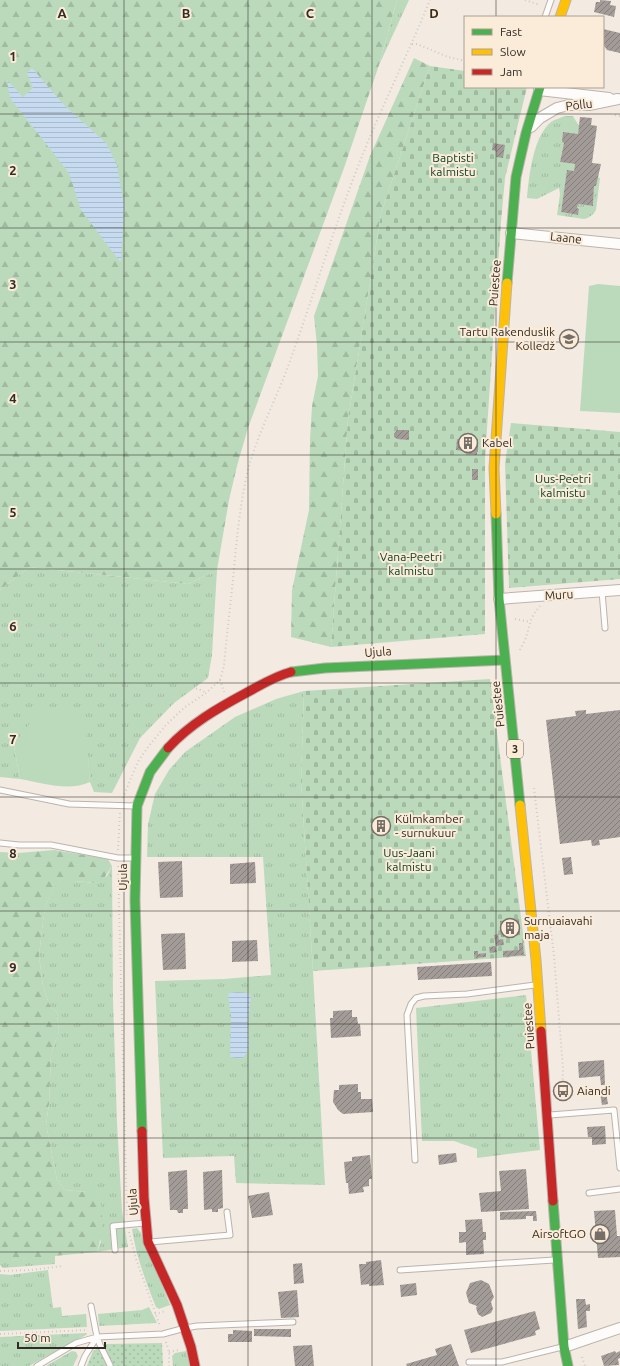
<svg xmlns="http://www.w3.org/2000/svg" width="620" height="1366" font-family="Ubuntu,sans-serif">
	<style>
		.grass { fill: url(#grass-tufts) }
		.forest { fill: url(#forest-firs) }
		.cemetery { fill: url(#cemetery-stones) }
		.park { fill: #bbdabc }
		.garden { fill: url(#garden-dots) }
		.water { fill: url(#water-rules) }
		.building { fill: url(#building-hatch) }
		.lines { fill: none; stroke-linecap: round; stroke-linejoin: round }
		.lane-casing { stroke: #bbb4ad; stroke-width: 7 }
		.street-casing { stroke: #bbb4ad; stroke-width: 12 }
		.fast-casing { stroke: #bbb4ad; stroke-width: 11 }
		.slow-casing { stroke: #bbb4ad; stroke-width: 11 }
		.jam-casing { stroke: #bbb4ad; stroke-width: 11 }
		.path { stroke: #cfcbc9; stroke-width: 2; stroke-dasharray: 1 3; stroke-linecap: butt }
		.lane { stroke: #fdfcfa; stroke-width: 5 }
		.street { stroke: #fdfcfa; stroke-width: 10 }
		.fast { stroke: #4caf50; stroke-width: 9 }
		.slow { stroke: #ffc107; stroke-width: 9 }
		.jam { stroke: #c62828; stroke-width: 9 }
		.grid { fill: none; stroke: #322c25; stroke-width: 1; stroke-opacity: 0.55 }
		.labels { text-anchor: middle; stroke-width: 4; stroke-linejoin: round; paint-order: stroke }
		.shield { fill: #fbebd9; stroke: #6e655b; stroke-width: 1 }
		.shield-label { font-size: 11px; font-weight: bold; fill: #322c25 }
		.street-label { font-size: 12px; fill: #322c25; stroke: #fbebd9 }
		.park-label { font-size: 12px; fill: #0d4121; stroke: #fbebd9 }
		.poi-label { font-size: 12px; fill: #322c25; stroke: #fbebd9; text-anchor: start }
		.grid-label { font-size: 13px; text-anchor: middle; font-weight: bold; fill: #322c25; stroke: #fbebd9; stroke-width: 4; stroke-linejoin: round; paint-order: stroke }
	</style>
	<defs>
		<pattern id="grass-tufts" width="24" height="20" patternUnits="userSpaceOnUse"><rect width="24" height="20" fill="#bbdabc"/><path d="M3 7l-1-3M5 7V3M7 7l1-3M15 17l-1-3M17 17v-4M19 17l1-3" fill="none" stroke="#a1bba1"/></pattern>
		<pattern id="forest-firs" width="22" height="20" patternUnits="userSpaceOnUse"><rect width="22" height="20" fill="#bbdabc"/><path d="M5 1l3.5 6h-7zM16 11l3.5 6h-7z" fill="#a1bba1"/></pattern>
		<pattern id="cemetery-stones" width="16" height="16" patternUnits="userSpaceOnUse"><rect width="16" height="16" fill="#bbdabc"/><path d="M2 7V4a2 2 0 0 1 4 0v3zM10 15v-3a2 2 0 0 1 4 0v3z" fill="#a1bba1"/></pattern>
		<pattern id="garden-dots" width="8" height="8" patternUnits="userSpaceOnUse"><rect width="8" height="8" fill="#bbdabc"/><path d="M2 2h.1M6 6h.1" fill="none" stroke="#a1bba1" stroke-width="1.8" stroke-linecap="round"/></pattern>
		<pattern id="water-rules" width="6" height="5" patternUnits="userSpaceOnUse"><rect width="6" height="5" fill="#c6daf0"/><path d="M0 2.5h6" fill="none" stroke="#abbbce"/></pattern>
		<pattern id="building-hatch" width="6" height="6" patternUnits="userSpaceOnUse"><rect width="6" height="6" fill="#a39b97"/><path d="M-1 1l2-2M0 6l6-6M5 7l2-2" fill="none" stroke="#857f7b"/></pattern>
	</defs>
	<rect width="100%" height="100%" fill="#f3eae1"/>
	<path class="grass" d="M397,0H409L379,65Z
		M565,116H573L579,126L578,134L562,142L564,143L560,162L575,164L574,171H567L561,212L578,215L579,209L577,208L578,204L593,206L594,186H596L597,177L600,178L596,210C593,215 589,218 584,219L557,215L560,194L559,188L537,199L527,198C529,176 533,137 551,122C555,119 561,118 565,116Z
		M29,567L188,584L217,570L212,655L208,678L174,703L140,738L112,793L94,792L90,782L84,712L14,746L20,779L0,777V590Z
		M304,691L301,781L313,971L325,1185L236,1183L234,1156L163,1158L155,981L224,979L271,975L263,857H147L148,824L155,794L169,770L185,752L235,717L276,699Z
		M112,866L113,999L117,1123L122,1211L128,1247L97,1252L101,1242L86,1192L65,1190L57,1180L46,1124L49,1104L51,1054L59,1031L57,1013L49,1004L43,986L39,956L43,921L46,904L55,886L61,881H75L96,883L107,876Z
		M526,995L540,1150L477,1158V1149L454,1141H422L416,1008Z
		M137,1228L141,1233L170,1305L159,1309L156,1307C146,1282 136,1256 132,1229Z
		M55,1255V1264L3,1268L0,1265V1260H11Z
		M48,1270L53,1308L61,1307L62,1316L86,1314L87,1327L0,1331V1274L10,1275Z
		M149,1307L157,1323L99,1326L98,1314L142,1310Z
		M87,1333L86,1335L29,1366H0V1337Z
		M72,1351L76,1352L78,1356L73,1366H46Z
		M186,1351L190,1366H173L172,1356L175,1353Z"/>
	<path class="forest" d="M0,0H397L379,65L344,168L248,428L237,466L229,500L217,570L188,584L29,567L0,590Z
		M414,58L430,66L381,214L348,419L331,647L291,637L292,590L309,510L310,440L312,406L318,376L317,345L314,316L370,156Z
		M54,850L108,859L112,866L103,880L96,883L75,881H61L55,887L46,904L43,921L39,956L43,986L49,1004L57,1013L59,1031L51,1054L49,1104L46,1124L57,1180L65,1190L86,1192L99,1196C104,1215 103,1234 97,1252L11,1260H0V852L18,853Z"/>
	<path class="cemetery" d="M430,66L465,71V87H527L505,178L501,222L485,458V634L331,647L348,419L381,214Z
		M511,423L620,432V579L509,588L505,463Z
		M490,679L526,956L313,971L301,781L304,691Z"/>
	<path class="park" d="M598,284L620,286V413L580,411L589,286Z
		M63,710L85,712L90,782C69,792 42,783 20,779L14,746L38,712Z"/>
	<path class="garden" d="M162,1343L163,1366H87L93,1351L107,1344Z"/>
	<path class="water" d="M32,68L65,106L106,143L117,165L124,206L121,263L81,210L69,173L10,98L7,80L23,97L33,88L27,73Z
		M238,992L249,993L251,997L248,1022L249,1046L246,1054L242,1059L230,1057L231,1016L228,995L230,993Z"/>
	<path class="building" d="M600,0L611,1L610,5L616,6L614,17L594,12L596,2H600Z
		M603,29L620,33V53L607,50L603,44Z
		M580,117L592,118L591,125L597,126L592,163L601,164L596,186H594L593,206L578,204L577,208L579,209L578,215L561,212L567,170L574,171L575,164L560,162L564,143L562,142L563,132L578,134Z
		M493,143L505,145L503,158L496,157V151L492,150Z
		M397,430H409V440L397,439L394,437V434Z
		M461,437L478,439V452H477V455L466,454V451L456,450L457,439L461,440Z
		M472,469H478V480H472Z
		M586,710V714L620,710V837L599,840L600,845L592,846L591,840L560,844L546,720L576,716L575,711Z
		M389,820L390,832L373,833V821Z
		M571,857L573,874L564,875L562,858Z
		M182,861L183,897L160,898L158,862Z
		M255,862L256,883L230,884V864Z
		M519,919L520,935L501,937L500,921Z
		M185,933L186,969L163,970L161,934Z
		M498,934L499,940L503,939L504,945L496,946L494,935Z
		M257,940L258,961L232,962V941Z
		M519,943H523L524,955L503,957V951L519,950Z
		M495,946L497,952L490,953L489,947Z
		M474,951H478V954L486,953V957L476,958V955L474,956Z
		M491,962L492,976L418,980L417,967Z
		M352,1010V1017H357L358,1024H360L361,1036L331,1038L330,1018H333V1011Z
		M604,1060L605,1085H601L600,1076L579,1078L578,1062Z
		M358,1084V1092H361V1099H372L373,1112L343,1114L338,1110L333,1102L334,1090H339V1085Z
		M606,1092L608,1104L602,1105L600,1093Z
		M605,1126L606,1144L592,1145V1137H588L587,1127Z
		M456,1153L457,1162L439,1165L438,1155Z
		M370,1155L372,1179H369V1186L363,1187L364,1192L349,1194L348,1183H346L344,1162L352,1161V1157Z
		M526,1169L529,1209L481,1212L479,1193L501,1191L499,1171Z
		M187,1170L188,1209H183V1213H178L177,1210H170L168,1172Z
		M222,1170L223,1208L218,1209V1212H212V1209L204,1210L203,1172Z
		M269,1192L273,1215L252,1218L248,1196Z
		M615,1210L617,1236H620V1257L598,1258L594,1211Z
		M536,1211L537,1221H533V1216H526V1219L500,1220V1212Z
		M482,1219L483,1232H486V1240H483L484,1254L466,1255V1242L459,1243V1232H466L465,1220Z
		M381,1260L384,1285L369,1286V1284L361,1285L359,1264H366V1262Z
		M302,1263L304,1283L294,1284L293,1264Z
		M481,1280L489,1284L494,1297L491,1302L493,1309L491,1313L482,1317L478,1314L476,1308L477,1306L469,1303L466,1293L470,1283Z
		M416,1283L417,1295L401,1297L400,1285Z
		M297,1290L299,1317L281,1318L278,1292Z
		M576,1299H585L586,1305L590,1304V1311H586L587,1327L578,1329Z
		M535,1311L540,1329L535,1331L536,1335L471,1353L464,1330Z
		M254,1329H291V1337L254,1336Z
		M233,1330L252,1331V1342H228V1334H233Z
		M451,1344L459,1366H407L406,1364L437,1355L435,1349Z
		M312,1345L314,1366H295L293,1346Z
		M615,1351L616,1353L620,1351V1358L618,1359L619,1365L604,1366L601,1356Z"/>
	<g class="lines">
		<defs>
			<path id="lane" d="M545,17L551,0
				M602,591L605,628
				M0,790L69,804L135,806
				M0,843L19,845H51L118,858H134
				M550,1115L614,1110L620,1168
				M415,1160L407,1015L411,1004L416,998L424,996L467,994L535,985
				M589,1193L620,1189
				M150,1242L230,1235L227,1212
				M115,1250L113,1226L145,1223
				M400,1270L554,1260
				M91,1306L97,1337L163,1334L185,1328L197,1326L293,1322
				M97,1337L100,1345L110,1365
				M469,1362H502L562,1347
				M37,1366L76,1343L97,1337
				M81,1366L85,1356L97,1337"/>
			<path id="street" d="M539,90L609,98
				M531,127L540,118L557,108L569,105H589L618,99
				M511,233L620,244
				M499,599L620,590
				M564,1347L620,1328"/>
			<path id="fast" d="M507,283L516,177L526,133L540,87
				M496,514L499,599L520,805
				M291,672L325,668L505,660
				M142,1131L135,900L137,806L150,772L168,748
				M553,1201L564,1347L568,1366"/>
			<path id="slow" d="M560,17L566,0
				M496,514L494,468L507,283
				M520,805L536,960L541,1031"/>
			<path id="jam" d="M168,748C190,724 218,708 246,693C261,685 275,676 291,672
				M541,1031L553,1201
				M142,1131L144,1198L148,1242L177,1305L191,1347L195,1366"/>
		</defs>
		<use href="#lane" class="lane-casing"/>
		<use href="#street" class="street-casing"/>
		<use href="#fast" class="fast-casing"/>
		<use href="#slow" class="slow-casing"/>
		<use href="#jam" class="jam-casing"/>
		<path class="path" d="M525,0L540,5
			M412,44H417L448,57L465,61
			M615,115L620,116
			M515,619L530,622
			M0,633C14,628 31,624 45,629C52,631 57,635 65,636C76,638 88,636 97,643C105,650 108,661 113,669C120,679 132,689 144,693C166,701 180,677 206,693
			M520,650C521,647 523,645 524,642C531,627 527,621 540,606
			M220,680L224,692
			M534,788L554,956L563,1069L562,1102
			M123,798L133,773L139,760L148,747L166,725L185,707L206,693L220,680L224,666C227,630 232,594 235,557C238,528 241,499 248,470C258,432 278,396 291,358C312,300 330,240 352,182C375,120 405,61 430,0
			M118,850L120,812
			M118,866L127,1218
			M129,1232L136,1259L160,1326
			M0,1271L31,1270L62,1266
			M155,1314L166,1311
			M0,1334L88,1330
			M166,1342L169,1352V1366
			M169,1352L179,1350
			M582,1357L585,1366"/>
		<use href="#lane" class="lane"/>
		<use href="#street" class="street"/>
		<use href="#fast" class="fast"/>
		<use href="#slow" class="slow"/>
		<use href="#jam" class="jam"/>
	</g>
	<path class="grid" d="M124,0V1366M248,0V1366M372,0V1366M496,0V17M496,87V1366M0,114H620M0,228H620M0,342H620M0,455H620M0,569H620M0,683H620M0,797H620M0,911H620M0,1024H620M0,1138H620M0,1252H620"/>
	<defs>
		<symbol id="university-ring" viewBox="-11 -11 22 22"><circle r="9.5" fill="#fbebd9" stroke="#766e67" stroke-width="1.5"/><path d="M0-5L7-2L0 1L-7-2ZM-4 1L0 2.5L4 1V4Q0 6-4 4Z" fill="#766e67"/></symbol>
		<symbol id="building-ring" viewBox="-11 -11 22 22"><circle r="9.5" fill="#fbebd9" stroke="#766e67" stroke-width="1.5"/><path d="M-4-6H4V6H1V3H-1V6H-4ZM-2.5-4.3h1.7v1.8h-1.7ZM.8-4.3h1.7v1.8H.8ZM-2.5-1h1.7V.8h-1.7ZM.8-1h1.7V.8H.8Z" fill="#766e67"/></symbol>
		<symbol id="bus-ring" viewBox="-11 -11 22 22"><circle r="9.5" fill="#fbebd9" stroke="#766e67" stroke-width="1.5"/><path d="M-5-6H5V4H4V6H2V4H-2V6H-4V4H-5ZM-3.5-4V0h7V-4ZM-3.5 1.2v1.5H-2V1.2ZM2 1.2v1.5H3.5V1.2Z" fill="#766e67"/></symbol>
		<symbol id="shop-ring" viewBox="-11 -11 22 22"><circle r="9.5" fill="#fbebd9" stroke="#766e67" stroke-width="1.5"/><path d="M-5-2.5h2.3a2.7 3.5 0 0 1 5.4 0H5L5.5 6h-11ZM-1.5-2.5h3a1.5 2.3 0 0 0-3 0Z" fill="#766e67"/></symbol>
	</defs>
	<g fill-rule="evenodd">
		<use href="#university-ring" x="558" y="328" width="22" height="22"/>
		<use href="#building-ring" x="457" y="432" width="22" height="22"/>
		<use href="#building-ring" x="370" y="815" width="22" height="22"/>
		<use href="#building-ring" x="499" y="917" width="22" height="22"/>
		<use href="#bus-ring" x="552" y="1080" width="22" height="22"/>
		<use href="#shop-ring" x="589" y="1223" width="22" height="22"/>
	</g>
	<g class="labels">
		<rect class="shield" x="507" y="740" width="16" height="18" rx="3"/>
		<g class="shield-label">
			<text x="515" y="753">3</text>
		</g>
		<g class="street-label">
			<text transform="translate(579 105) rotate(-6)" y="4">Põllu</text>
			<text transform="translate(566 238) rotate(6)" y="4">Laane</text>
			<text transform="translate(495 283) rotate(-86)" y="4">Puiestee</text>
			<text transform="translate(559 595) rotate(-4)" y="4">Muru</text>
			<text transform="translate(378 652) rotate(-4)" y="4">Ujula</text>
			<text transform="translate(498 704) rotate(-96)" y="4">Puiestee</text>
			<text transform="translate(123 877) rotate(-90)" y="4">Ujula</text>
			<text transform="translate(529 1026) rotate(-94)" y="4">Puiestee</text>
			<text transform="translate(133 1202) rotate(-94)" y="4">Ujula</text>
		</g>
		<g class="park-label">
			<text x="453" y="162">Baptisti<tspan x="453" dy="14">kalmistu</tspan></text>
			<text x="563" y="483">Uus-Peetri<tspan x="563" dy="14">kalmistu</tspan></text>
			<text x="411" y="561">Vana-Peetri<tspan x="411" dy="14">kalmistu</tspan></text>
			<text x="409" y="857">Uus-Jaani<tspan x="409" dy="14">kalmistu</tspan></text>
		</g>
		<g class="poi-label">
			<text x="555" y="336" text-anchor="end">Tartu Rakenduslik<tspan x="555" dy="14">Kolledž</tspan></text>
			<text x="482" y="447">Kabel</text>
			<text x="395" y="823">Külmkamber<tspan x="395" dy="14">- surnukuur</tspan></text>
			<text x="524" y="925">Surnuaiavahi<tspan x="524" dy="14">maja</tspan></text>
			<text x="577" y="1095">Aiandi</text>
			<text x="586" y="1238" text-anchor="end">AirsoftGO</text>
		</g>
	</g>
	<g class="grid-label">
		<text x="62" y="18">A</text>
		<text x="186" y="18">B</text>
		<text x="310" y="18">C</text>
		<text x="434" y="18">D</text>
		<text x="13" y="61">1</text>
		<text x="13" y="175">2</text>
		<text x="13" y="289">3</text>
		<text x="13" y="403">4</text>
		<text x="13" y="517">5</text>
		<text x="13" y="631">6</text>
		<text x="13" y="744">7</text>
		<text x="13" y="858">8</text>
		<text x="13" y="972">9</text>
	</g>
	<rect x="464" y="16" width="140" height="72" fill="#fbebd9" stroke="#ab9f91"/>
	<rect x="472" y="29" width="20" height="6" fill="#4caf50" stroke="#ab9f91"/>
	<text x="500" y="36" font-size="12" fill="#322c25">Fast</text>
	<rect x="472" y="49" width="20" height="6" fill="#ffc107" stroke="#ab9f91"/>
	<text x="500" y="56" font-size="12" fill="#322c25">Slow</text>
	<rect x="472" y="69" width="20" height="6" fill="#c62828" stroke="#ab9f91"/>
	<text x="500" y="76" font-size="12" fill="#322c25">Jam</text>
	<path d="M18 1342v6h87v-6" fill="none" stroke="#322c25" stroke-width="2"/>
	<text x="24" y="1342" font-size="12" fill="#322c25" stroke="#fbebd9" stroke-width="3" paint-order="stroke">50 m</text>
</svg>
